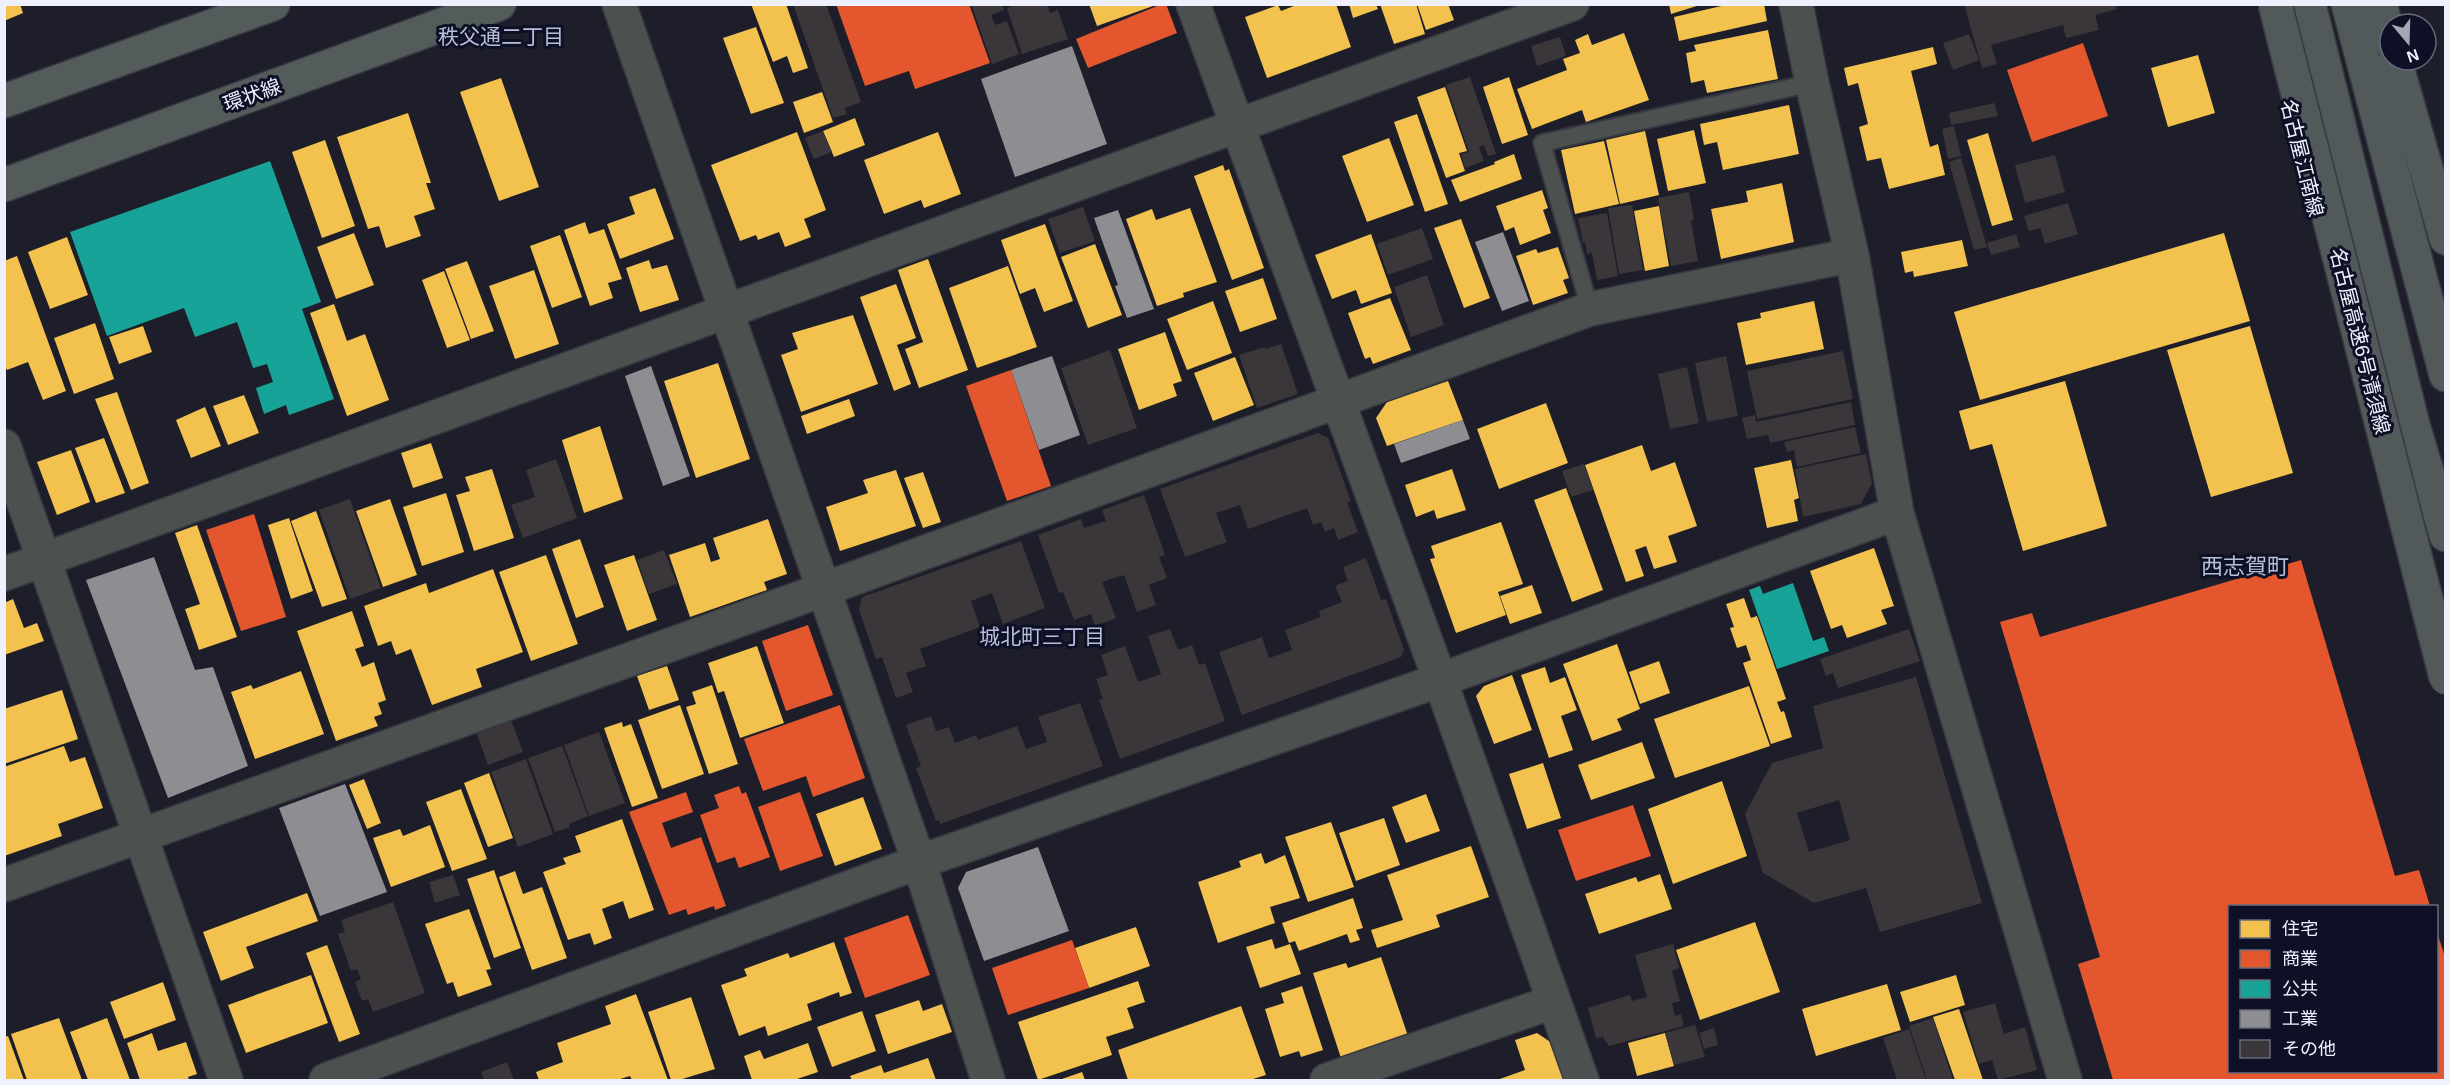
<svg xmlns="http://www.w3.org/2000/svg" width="2450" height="1085" font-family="Helvetica,'Noto Sans JP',sans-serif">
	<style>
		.homes { fill: #f2c14e }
		.shops { fill: #e4572e }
		.public { fill: #17a398 }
		.industry { fill: #8d8d92 }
		.building { fill: #3b3639; fill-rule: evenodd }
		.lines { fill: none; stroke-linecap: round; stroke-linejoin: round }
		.lane-casing { stroke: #373842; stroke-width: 20 }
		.street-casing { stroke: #373842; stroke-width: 36 }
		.primary-casing { stroke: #373842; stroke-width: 36 }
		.highway-casing { stroke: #373842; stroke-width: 36 }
		.lane { stroke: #4c5150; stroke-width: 16 }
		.street { stroke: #4c5150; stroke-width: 33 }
		.primary { stroke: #545b5b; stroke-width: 33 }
		.highway { stroke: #52595a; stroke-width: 33 }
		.highway-bridge-casing { stroke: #373842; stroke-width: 36; stroke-linecap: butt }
		.highway-bridge { stroke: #52595a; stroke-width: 33 }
		.labels { text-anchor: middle; stroke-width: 6; stroke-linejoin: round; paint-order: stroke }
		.street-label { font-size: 20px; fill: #eef1fd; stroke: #0e1125 }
		.neighbourhood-label { font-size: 21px; fill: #b8bfdb; stroke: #0e1125 }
		.quarter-label { font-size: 22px; fill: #b8bfdb; stroke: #0e1125 }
	</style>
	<rect width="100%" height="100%" fill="#1d1e29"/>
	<path class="homes" d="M4,4H20L23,13L4,21Z
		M751,4H786L808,68L793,73L787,56L773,62Z
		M1089,4H1156V5L1097,26Z
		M1299,4H1336L1351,47L1267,78L1245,17L1278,5L1281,11Z
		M1349,4H1376L1378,9L1353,18Z
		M1380,4H1416L1425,34L1394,44Z
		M1417,4H1448L1454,20L1426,30Z
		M1669,4H1700V5L1671,14Z
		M1730,4H1764L1767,21L1679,41L1674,17Z
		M756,27L784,103L751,114L723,38Z
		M1768,30L1778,79L1707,93L1704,80L1691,83L1686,53L1696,51L1694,45Z
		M1624,33L1649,100L1586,122L1582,110L1532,129L1517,89L1567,70L1563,59L1580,53L1575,40L1588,34L1592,45Z
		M1933,47L1937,64L1911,71L1930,147L1938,144L1945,175L1889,189L1881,158L1867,161L1859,127L1868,124L1858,83L1848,86L1844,68Z
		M2198,55L2215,113L2168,127L2151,68Z
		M1509,77L1528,135L1502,144L1483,87Z
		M501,78L539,187L499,201L460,92Z
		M1445,87L1467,151L1459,153L1465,171L1446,178L1417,97Z
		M822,92L833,122L804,133L793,102Z
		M1789,105L1799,154L1723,170L1717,142L1704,145L1700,124Z
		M408,113L431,183H426L435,209L414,216L421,236L386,248L379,226L368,229L337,137Z
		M1417,114L1448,204L1425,212L1394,122Z
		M855,118L865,145L834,157L823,131Z
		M1694,130L1706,183L1668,191L1657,139Z
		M1645,131L1659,195L1620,204L1606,140Z
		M797,132L826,210L804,219L811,237L785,247L779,232L758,240L756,235L740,241L711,165Z
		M938,132L961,194L924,208L921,200L884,214L864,160Z
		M1988,133L2013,220L1992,226L1967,140Z
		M1389,138L1414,205L1367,222L1342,156Z
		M325,140L355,226L322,238L292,152Z
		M1604,141L1619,204L1575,214L1561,150Z
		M1514,154L1522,179L1460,202L1451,180L1495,164L1494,162Z
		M1223,165L1225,171L1229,169L1264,268L1232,280L1194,176Z
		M1782,183L1794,242L1721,259L1711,209L1748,202L1746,191Z
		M655,188L674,239L620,259L607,224L635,214L629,197Z
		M1542,190L1548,208L1543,210L1551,233L1520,245L1514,227L1505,231L1496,206Z
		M1659,206L1669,266L1645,271L1634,211Z
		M1190,208L1217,282L1183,293L1184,297L1157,306L1126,219L1152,209L1156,220Z
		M1461,219L1490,298L1464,308L1434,228Z
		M585,222L589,234L604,229L622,279L608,283L613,298L590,306L564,230Z
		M1045,224L1073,301L1044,312L1035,288L1020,294L1001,240Z
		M354,233L374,285L336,299L317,247Z
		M2224,233L2250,321L1980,400L1954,312Z
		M1371,234L1392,293L1361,304L1356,290L1332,299L1315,255Z
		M560,235L582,297L552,308L530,246Z
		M67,237L88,295L50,309L28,252Z
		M1962,240L1968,266L1914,277L1913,271L1905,273L1901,252Z
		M1095,244L1122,315L1088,328L1061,257Z
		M1558,247L1569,278L1563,280L1568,293L1533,305L1516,256L1536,249L1538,253Z
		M17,256L66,391L43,400L28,362L7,370L4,364V261Z
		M928,259L968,370L919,388L905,349L923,342L898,270Z
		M649,260L652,269L667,265L679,300L640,312L626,268Z
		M467,261L494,331L471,339L445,269Z
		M1008,266L1037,347L977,368L949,288Z
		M534,270L559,344L515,359L489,286Z
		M444,271L470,340L447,348L422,280Z
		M1263,278L1277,319L1240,332L1225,291Z
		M896,284L916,338L897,345L911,384L894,391L860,297Z
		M1390,298L1411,350L1373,364L1370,357L1365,359L1348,313Z
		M1213,301L1232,353L1187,370L1167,319Z
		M1814,301L1824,349L1746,365L1737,323L1761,318L1760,313Z
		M334,304L347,341L365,334L389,400L347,416L310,313Z
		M853,315L878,384L801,412L781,355L798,349L792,333Z
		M95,323L114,379L74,394L54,338Z
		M143,326L152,352L119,364L109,337Z
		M2250,326L2293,473L2211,497L2167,350Z
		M1165,332L1182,381L1173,384L1177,396L1139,410L1118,349Z
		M1235,357L1254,405L1213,421L1194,373Z
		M718,363L750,459L696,478L664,381Z
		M1448,381L1463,420L1387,446L1376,418L1387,402Z
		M2065,381L2107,526L2023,551L1992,444L1970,450L1959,411Z
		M117,392L149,483L131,490L95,399Z
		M244,395L259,433L228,445L213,406Z
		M849,399L855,416L807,434L801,416Z
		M1546,403L1568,463L1499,489L1477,429Z
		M205,407L221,446L191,458L176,420Z
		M600,426L623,499L584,513L562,440Z
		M104,438L125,493L96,503L75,448Z
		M431,443L443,478L413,488L401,453Z
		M1642,445L1651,471L1675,462L1697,526L1668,536L1677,562L1654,569L1646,546L1635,550L1644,576L1626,582L1585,465Z
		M71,450L90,502L57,515L37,462Z
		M1791,460L1799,498L1794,500L1798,521L1767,528L1754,468Z
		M492,469L514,538L474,551L456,495L470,491L465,477Z
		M1452,469L1466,510L1437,519L1434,510L1416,517L1405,485Z
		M896,470L916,526L840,551L826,507L868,493L863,480Z
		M923,472L941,522L923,528L904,478Z
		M1566,488L1603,590L1572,602L1534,500Z
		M446,493L464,552L422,566L403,507Z
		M390,499L417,575L383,587L356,511Z
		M316,511L347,599L322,607L291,521Z
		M289,518L313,591L291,599L268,525Z
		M768,519L787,574L764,582L767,590L690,617L669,555L705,543L711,562L720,559L713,538Z
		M1501,522L1523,584L1498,592L1506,615L1456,633L1430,559L1435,558L1431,546Z
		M197,525L237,637L199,650L185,609L200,604L175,533Z
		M580,539L604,607L576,618L552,549Z
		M1874,548L1894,606L1881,610L1887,624L1847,638L1842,625L1831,629L1810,571Z
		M546,555L578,644L531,661L499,572Z
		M634,555L657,620L627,631L604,565Z
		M493,569L523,652L476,669L482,687L432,705L411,649L396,655L391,641L378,646L364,606L426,583L429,593Z
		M1532,585L1542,613L1510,624L1500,596Z
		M1744,598L1751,618L1757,616L1786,699L1777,702L1781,712L1784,711L1792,737L1771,744L1743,663L1751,660L1746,645L1737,648L1730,628L1734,627L1726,604Z
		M13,599L24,628L37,623L44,641L4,655V603Z
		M352,611L364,646L355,649L362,667L374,662L386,700L378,703L382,714L374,717L378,726L336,741L297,631Z
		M1617,644L1640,709L1617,719L1622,730L1592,741L1563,664Z
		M757,646L784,723L740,738L724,691L718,693L708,663Z
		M1659,661L1670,693L1640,704L1629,672Z
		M667,666L679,700L649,710L637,676Z
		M1545,667L1550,683L1565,677L1577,710L1561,716L1573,750L1549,758L1521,675Z
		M301,671L324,734L255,759L231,692L251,685L253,689Z
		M1512,675L1532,730L1494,744L1476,696L1484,686Z
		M712,685L738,764L709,774L686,707L696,704L692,692Z
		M1749,686L1770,746L1675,778L1654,719Z
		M62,690L78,739L4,764V709Z
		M680,705L704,774L662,789L638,720Z
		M622,722L623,727L631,724L658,798L632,807L604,728Z
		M1642,742L1655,778L1591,800L1578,765Z
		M64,746L70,762L85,757L103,808L58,824L62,836L4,856V767Z
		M1543,763L1561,818L1527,829L1509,774Z
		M489,773L513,838L488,847L464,783Z
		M364,779L381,823L367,829L349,785Z
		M1722,781L1747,856L1673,884L1648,809Z
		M461,789L487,859L452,871L426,802Z
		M1426,794L1440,831L1406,843L1392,807Z
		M863,797L882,849L835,866L816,814Z
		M1384,818L1400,865L1356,881L1339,833Z
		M622,819L654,910L629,919L623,901L602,909L612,938L594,945L590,933L568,940L543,872L566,864L563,858L581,852L575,836Z
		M1331,822L1354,887L1308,902L1285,837Z
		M430,825L445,867L391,887L373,838L400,829L403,836Z
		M1471,846L1489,897L1436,915L1440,927L1377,948L1371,930L1403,920L1387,875Z
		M1261,853L1265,864L1285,855L1300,898L1270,907L1275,923L1218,943L1198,882L1241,867L1239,861Z
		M494,870L521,948L494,958L467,879Z
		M515,871L523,894L542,887L567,958L532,970L499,877Z
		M1660,874L1672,909L1599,934L1585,894L1636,877L1638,882Z
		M307,893L318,921L246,947L254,968L221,981L203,932Z
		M1353,898L1363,928L1356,930L1360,940L1350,943L1347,934L1299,951L1295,941L1289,943L1282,923Z
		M469,909L491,969L486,970L492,985L458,997L453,982L447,984L425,924Z
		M1755,922L1780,992L1700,1020L1676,950Z
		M1136,927L1150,966L1089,988L1075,948Z
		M1272,939L1275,949L1290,944L1301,974L1260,988L1246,947Z
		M834,942L852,993L840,997L839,992L807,1004L812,1020L768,1036L765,1026L739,1036L721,985L747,976L744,969L788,953L790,958Z
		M327,945L360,1034L339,1042L306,953Z
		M1381,957L1408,1036L1341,1058L1313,973L1346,963L1348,968Z
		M311,975L328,1023L246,1053L228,1005Z
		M1956,975L1965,1005L1910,1022L1900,992Z
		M1138,981L1145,1002L1127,1008L1134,1028L1106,1037L1112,1055L1038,1080L1018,1022Z
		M163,982L176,1020L124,1039L110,1002Z
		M1887,984L1901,1030L1816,1056L1802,1009Z
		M1302,986L1323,1050L1301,1057L1299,1051L1280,1057L1265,1009L1284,1003L1281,993Z
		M636,994L668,1080H632L630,1076L617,1080H539L536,1072L563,1062L557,1043L611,1024L605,1006Z
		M691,997L715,1069L679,1080H671L648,1012Z
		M919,1000L923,1011L942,1004L952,1032L888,1054L875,1015Z
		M1241,1006L1266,1075L1250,1080H1128L1118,1050Z
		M1959,1009L1983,1080H1955L1933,1017Z
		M862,1011L876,1051L832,1067L817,1027Z
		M59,1018L82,1080H27L11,1034Z
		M107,1018L130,1080H88L70,1032Z
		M152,1033L158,1051L186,1042L197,1074L188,1077L189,1080H140L127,1043Z
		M1537,1033L1555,1045L1567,1080H1497L1525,1070L1515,1040Z
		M1665,1033L1674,1066L1637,1076L1628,1043Z
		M8,1036L24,1080H4V1037Z
		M808,1043L818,1072L794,1080H752L744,1056L760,1050L764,1059Z
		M928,1058L936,1080H852L850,1076L881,1065L884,1073Z
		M1082,1072L1085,1080H1059Z"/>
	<path class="shops" d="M836,4H969L990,63L915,89L909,71L865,86Z
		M1162,4H1166L1177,33L1088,68L1076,39Z
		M2083,43L2108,116L2032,142L2007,70Z
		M1011,370L1051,486L1007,501L966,386Z
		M254,514L286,617L241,631L206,530Z
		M2301,560L2395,876L2419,870L2430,906H2230V1072H2436L2437,932L2446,960V1080H2113L2078,964L2100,957L2000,622L2032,613L2040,637Z
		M808,625L833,695L786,711L762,641Z
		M840,705L865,778L813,797L806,776L763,791L744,739Z
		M739,786L742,794L746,792L770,857L739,868L735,857L717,863L700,815L719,808L714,795Z
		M686,792L693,812L662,823L671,848L701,837L726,906L715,910L714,906L688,915L686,909L669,915L629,812Z
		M800,792L823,856L780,871L758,807Z
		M1633,805L1651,856L1576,881L1558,830Z
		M908,915L930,975L865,998L844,938Z
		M1072,940L1089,988L1008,1015L992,968Z"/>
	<path class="public" d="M270,161L321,302L302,309L334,399L289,415L286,405L264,414L256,388L273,382L267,364L253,368L237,322L195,337L184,308L107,336L70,232Z
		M1793,583L1813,641L1824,637L1829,651L1777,669L1749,590L1760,586L1763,594Z"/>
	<path class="industry" d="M1072,46L1107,144L1015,177L981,79Z
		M1118,210L1154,309L1127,318L1115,286L1118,285L1094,218Z
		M1503,232L1529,301L1502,311L1475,242Z
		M1052,356L1080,435L1039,450L1011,370Z
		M651,366L690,476L663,486L625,376Z
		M1463,420L1470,439L1401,463L1394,444Z
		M154,557L195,670L213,667L248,766L168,798L86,580Z
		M345,784L387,892L320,916L279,808Z
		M1038,847L1069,931L984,961L958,888L966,872Z"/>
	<path class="building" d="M793,4H826L861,102L845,108L847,114L833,118Z
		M971,4H1002L1004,10L991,15L995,25L1007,21L1019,54L992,64Z
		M1017,4H1047L1050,13L1058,10L1068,39L1022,54L1007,8Z
		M1964,4H2116L2117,9L2095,15L2099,30L2066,38L2063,25L1991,45L1997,64L1982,68Z
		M1969,34L1979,60L1953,70L1943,43Z
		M1560,37L1566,56L1537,66L1531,46Z
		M1470,77L1496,154L1488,156L1484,145L1479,147L1484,161L1465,168L1461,154L1469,152L1446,85Z
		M1994,103L1998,116L1951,125L1949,113Z
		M1954,126L1961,156L1948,159L1942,129Z
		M823,131L832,152L814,159L805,138Z
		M2055,155L2065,192L2025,203L2015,165Z
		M1961,158L1987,247L1974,250L1949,162Z
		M1689,192L1694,220L1691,221L1698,261L1671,266L1658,198Z
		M2068,203L2078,234L2045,244L2040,228L2029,231L2024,216Z
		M1632,205L1643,270L1619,274L1608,208Z
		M1083,207L1095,241L1060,253L1048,219Z
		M1607,213L1618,276L1597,280L1592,253L1587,254L1585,242L1583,243L1578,218Z
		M1422,228L1433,259L1388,275L1377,244Z
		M2016,234L2020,247L1991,255L1987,243Z
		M1427,275L1444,325L1411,337L1394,287Z
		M1281,344L1298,394L1257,408L1239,355L1265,347V349Z
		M1110,350L1137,428L1088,445L1061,368Z
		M1843,351L1853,399L1757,419L1747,371Z
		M1726,356L1738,416L1707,422L1695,363Z
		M1687,367L1699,423L1670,429L1658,374Z
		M1851,402L1855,425L1770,443L1768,435L1747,439L1742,418L1755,415L1756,422Z
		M1855,427L1861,453L1797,467L1794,450L1787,452L1784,442Z
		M1318,433L1328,438L1351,501L1347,502L1358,532L1338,540L1334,528L1325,532L1321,522L1313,525L1307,508L1248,529L1240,505L1216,513L1227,542L1185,557L1160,489Z
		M1866,454L1872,483L1861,504L1803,517L1795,469Z
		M556,459L577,518L523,538L511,505L535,497L526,470Z
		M1584,464L1593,490L1571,497L1562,471Z
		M1144,495L1165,555L1159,557L1167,578L1149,585L1156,605L1137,612L1124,575L1102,582L1116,618L1095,626L1091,614L1074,620L1063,592L1059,593L1038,535L1081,519L1084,528L1106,521L1102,510Z
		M350,499L381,588L350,599L319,510Z
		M1021,541L1045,608L1003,624L992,593L971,601L980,627L920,649L926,666L906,673L913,692L896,698L882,657L876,659L859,610L862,597Z
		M664,550L677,584L649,594L637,560Z
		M1366,558L1381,600L1386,599L1404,650L1401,657L1242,715L1219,652L1262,637L1269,658L1292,650L1285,630L1321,617L1319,611L1342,602L1335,586L1348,581L1343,567Z
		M1170,629L1178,650L1192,645L1199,665L1205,663L1225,721L1120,759L1099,700L1103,699L1096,679L1108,675L1101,655L1125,646L1138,682L1161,674L1148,636Z
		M1909,629L1920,661L1838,688L1833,673L1826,676L1820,659Z
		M1916,677L1982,903L1880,932L1866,888L1814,903L1763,873L1745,814L1772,763L1823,748L1813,706ZM1839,800L1850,840L1809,852L1797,813Z
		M1080,703L1103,766L940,824L939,820L936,821L916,768L921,766L906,725L931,716L936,731L949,727L955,743L976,735L978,740L1017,726L1026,749L1047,742L1038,717Z
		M511,720L523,752L488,765L476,732Z
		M599,732L625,803L589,816L564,745Z
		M562,746L588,816L569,824L570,827L555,832L528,758Z
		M526,759L553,834L518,847L491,772Z
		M453,875L460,895L435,903L429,882Z
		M393,902L425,993L373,1012L368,999L362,1001L355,982L361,979L357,969L351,971L338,934L345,932L341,920Z
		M1673,944L1679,968L1672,971L1680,1001L1672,1003L1675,1016L1681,1014L1684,1026L1609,1046L1603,1037L1596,1038L1588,1008L1630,995L1632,1001L1647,997L1635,955Z
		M1995,1003L2004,1034L2025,1027L2037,1070L1998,1080L1992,1060L1979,1064L1963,1012Z
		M1933,1018L1953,1080H1927L1909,1026Z
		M1695,1025L1705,1057L1674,1065L1665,1033Z
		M1714,1028L1718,1045L1704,1049L1699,1033Z
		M1909,1029L1926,1080H1897L1883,1038Z
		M507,1062L514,1080H484L481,1072Z"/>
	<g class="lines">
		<defs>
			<path id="lane" d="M1590,309L1542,143L1812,83"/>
			<path id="street" d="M619,4L919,862L988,1080
				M1193,4L1440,680L1582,1080
				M1796,4L1812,83L1852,255L1897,513L2065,1080
				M4,446L226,1080
				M4,574L1572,4
				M4,885L789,602L1590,309L1852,255
				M326,1080L919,862L1440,680L1897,513
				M1327,1080L1553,1002"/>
			<path id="primary" d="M4,101L273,4
				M4,185L499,4"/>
			<path id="highway" d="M2309,4L2413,425L2446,535
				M2348,4L2446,375
				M2380,4L2390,41
				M2395,60L2446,238"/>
		</defs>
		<use href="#lane" class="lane-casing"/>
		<use href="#street" class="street-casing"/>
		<use href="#primary" class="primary-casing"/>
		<use href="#highway" class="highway-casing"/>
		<use href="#lane" class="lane"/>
		<use href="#street" class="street"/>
		<use href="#primary" class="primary"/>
		<use href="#highway" class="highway"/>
		<defs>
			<path id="highway-bridge" d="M2275,4L2446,678"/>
		</defs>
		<use href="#highway-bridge" class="highway-bridge-casing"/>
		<use href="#highway-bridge" class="highway-bridge"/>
	</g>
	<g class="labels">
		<g class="street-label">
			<text transform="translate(252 95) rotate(-20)" y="7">環状線</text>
			<text transform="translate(2302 158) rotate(76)" y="7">名古屋江南線</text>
			<text transform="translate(2360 341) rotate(76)" y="7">名古屋高速6号清須線</text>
		</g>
		<g class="neighbourhood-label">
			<text x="501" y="44">秩父通二丁目</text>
			<text x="1042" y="644">城北町三丁目</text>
		</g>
		<g class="quarter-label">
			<text x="2245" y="574">西志賀町</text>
		</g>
	</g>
	<rect width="2450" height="1085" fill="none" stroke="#eef1fd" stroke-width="12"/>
	<rect x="2228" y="905" width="210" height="168" fill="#0e1125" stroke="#686b7b" stroke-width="1.5"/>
	<rect x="2240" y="920" width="30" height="18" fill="#f2c14e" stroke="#686b7b" stroke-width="1.5"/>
	<text x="2282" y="935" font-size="18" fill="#eef1fd">住宅</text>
	<rect x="2240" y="950" width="30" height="18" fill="#e4572e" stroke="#686b7b" stroke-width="1.5"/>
	<text x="2282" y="965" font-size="18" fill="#eef1fd">商業</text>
	<rect x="2240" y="980" width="30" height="18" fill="#17a398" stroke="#686b7b" stroke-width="1.5"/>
	<text x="2282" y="995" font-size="18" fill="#eef1fd">公共</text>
	<rect x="2240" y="1010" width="30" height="18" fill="#8d8d92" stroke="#686b7b" stroke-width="1.5"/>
	<text x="2282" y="1025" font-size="18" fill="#eef1fd">工業</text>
	<rect x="2240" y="1040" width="30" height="18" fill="#3b3639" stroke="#686b7b" stroke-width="1.5"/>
	<text x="2282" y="1055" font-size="18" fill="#eef1fd">その他</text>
	<g transform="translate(2408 42) rotate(161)"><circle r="28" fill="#0e1125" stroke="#686b7b" stroke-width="1.5"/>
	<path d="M0-4.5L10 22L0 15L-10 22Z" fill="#a5a7b3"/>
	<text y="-9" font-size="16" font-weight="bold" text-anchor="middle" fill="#eef1fd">N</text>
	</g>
</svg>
